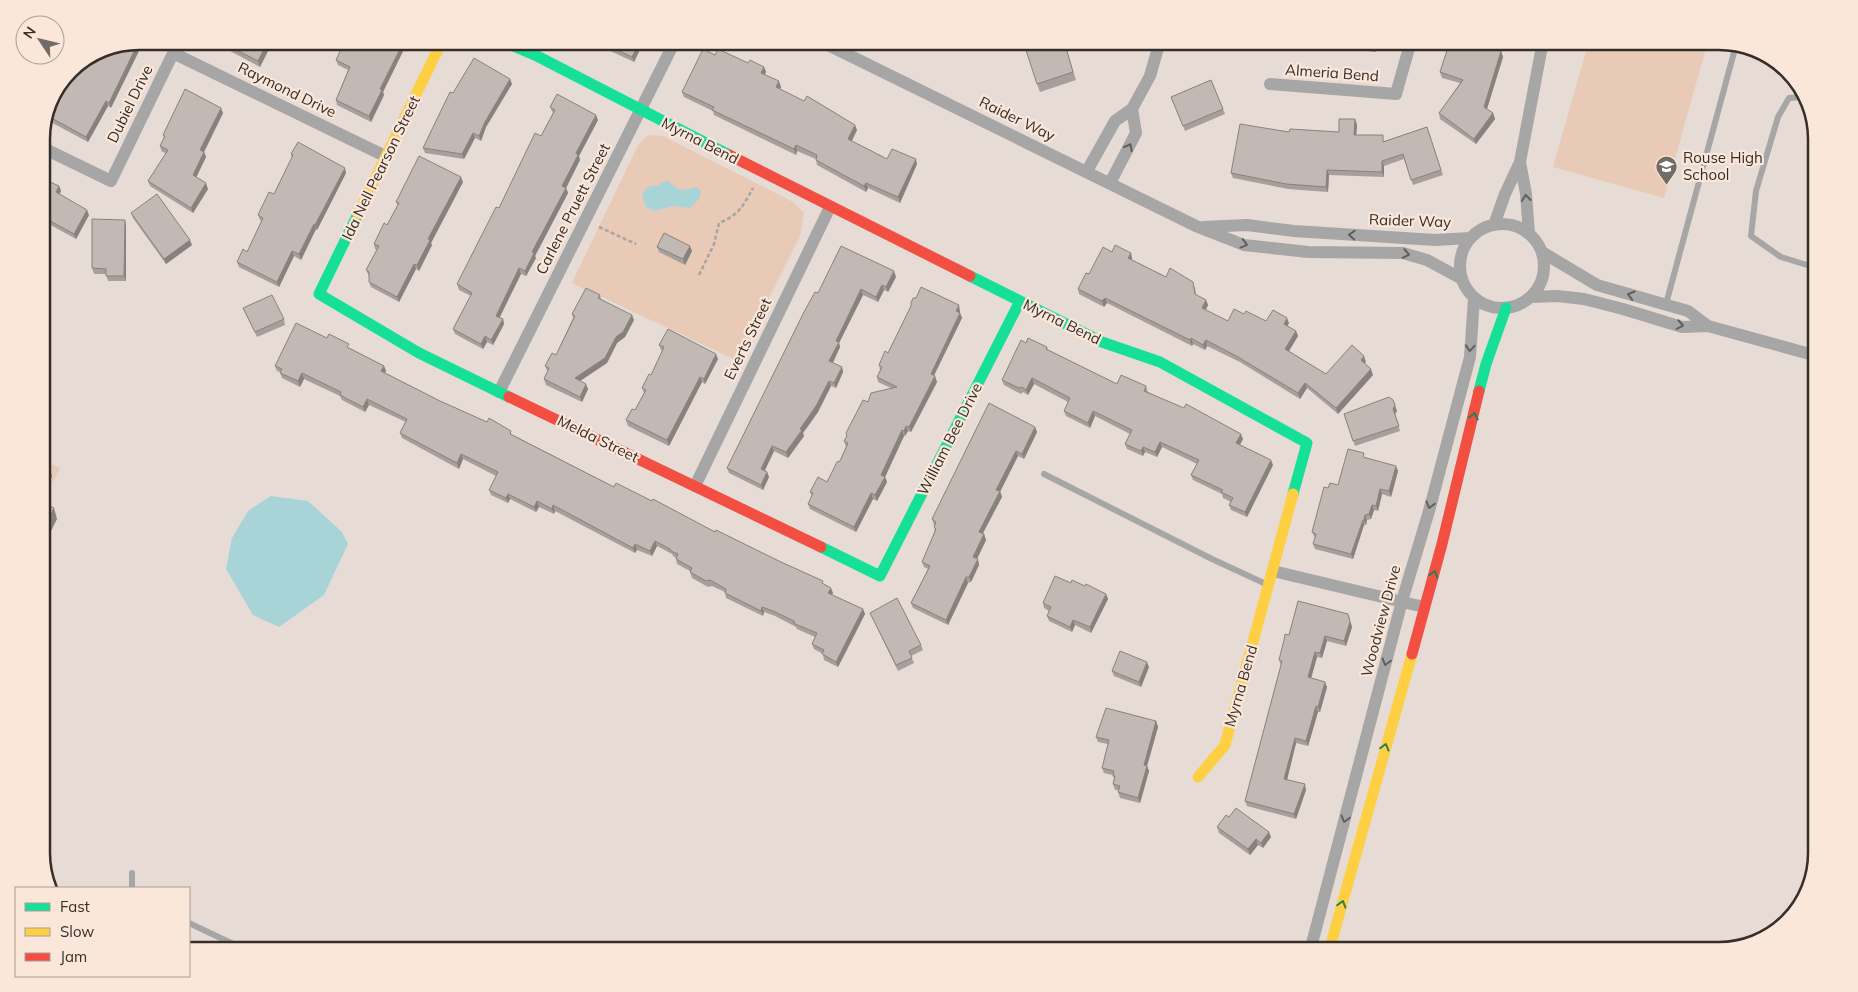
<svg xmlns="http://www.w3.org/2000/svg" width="1858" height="992" font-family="Mulish,sans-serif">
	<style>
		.green { fill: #e8cab7 }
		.water { fill: #a8d4d7 }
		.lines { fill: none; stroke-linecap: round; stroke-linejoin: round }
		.path { stroke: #a8a5a3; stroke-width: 2.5; stroke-dasharray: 4 2.5; stroke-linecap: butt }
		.lane { stroke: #a5a6a5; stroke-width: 6 }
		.street { stroke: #a5a6a5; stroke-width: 12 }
		.fast { stroke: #16e098; stroke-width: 11 }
		.slow { stroke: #ffcf43; stroke-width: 11 }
		.jam { stroke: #f24e42; stroke-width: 11 }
		.wall { fill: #a79f9b }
		.shaded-wall { fill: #88827e }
		.building { fill: #c2b9b4; stroke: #88827e }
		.oneway { stroke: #625e5b }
		.oneway2 { stroke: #277e5b }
		.labels { text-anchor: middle; stroke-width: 4.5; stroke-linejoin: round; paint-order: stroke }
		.street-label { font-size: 15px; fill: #352e29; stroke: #fbe7da }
		.poi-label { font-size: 15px; fill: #352e29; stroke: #fbe7da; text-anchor: start }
		.rim { fill: none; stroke: #352e29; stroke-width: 2.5 }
	</style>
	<rect width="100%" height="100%" fill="#e6dbd5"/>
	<path class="green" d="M1589,41H1708L1664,198L1553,167Z
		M648,135L663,136L793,202L804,213L800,236L738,361L572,283L638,145Z
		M41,459L60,468L41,505Z"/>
	<path class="water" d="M668,181L678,189L684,190L696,187L701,191C701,200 696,201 690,208L673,206L655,211L646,207L642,195C646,188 650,184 658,186L663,182Z
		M271,496L308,501L342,532L348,544L324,595L279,627L253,615L226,569L232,538L248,511Z"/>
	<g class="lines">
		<path class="path" d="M599,227L636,244
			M699,275L714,244L719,223C739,215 743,206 753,188"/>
		<path class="lane" d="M1804,97L1789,98L1778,117L1756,191L1751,236L1781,257L1817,268
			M1666,304L1736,45
			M1044,474L1212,559L1266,584
			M132,873V888
			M189,923L248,951"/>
		<path class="street" d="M820,41L1198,227L1244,245L1308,252L1403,253L1427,260L1462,279
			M173,53L387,157
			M1270,84L1396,94L1411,41
			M41,147L111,181L179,41
			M1520,162L1526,194L1529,234
			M1087,171L1115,121L1132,109L1150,76L1160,41
			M1110,183L1136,133L1132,109
			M1460 266a42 42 0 1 1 84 0a42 42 0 1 1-84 0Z
			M1494,225L1505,194L1520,162L1543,41
			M1203,227L1247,225L1294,231L1435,240L1470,238
			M1542,252L1597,285L1688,311L1708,326
			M1531,297L1557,296L1584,299L1623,309L1682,327L1708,326L1817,356
			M499,392L675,41
			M695,486L830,207
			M1273,571L1424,607
			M1310,951L1402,601L1429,511L1470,357L1474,299"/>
		<path class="fast" d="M501,41L537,56L729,155
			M358,214L319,294L419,353L509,397
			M970,276L1102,342L1160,362L1307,443L1293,494
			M1479,391L1486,364L1506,308
			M821,547L880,576L1020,301"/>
		<path class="slow" d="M358,214L442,41
			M1198,777L1225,745L1293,494
			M1329,951L1412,654"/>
		<path class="jam" d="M729,155L970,276
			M509,397L821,547
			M1412,654L1442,544L1479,391"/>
	</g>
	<path class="wall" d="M212,41H273L260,67L213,42Z
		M345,41H408L383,92L384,95L371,122L337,105L336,100L348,70L338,65L336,60Z
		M578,41H644L634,62L591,42L588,47Z
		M930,41H964L934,51Z
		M1064,41L1076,80L1040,92L1037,84Z
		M1089,41H1120V43L1092,50Z
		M1378,41L1376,52L1339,48L1337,43Z
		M1450,41H1499L1496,50L1501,51L1503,57L1487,109L1493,113L1495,119L1476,144L1440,119L1439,113L1460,83L1442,78L1440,72Z
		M102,49L111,108L108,106L88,142L45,119L49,101L71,73Z
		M715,55L764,67L766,72L765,74L781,87L780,89L857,130L851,141L887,159L917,164L900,203L868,188L866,192L817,165L816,159L797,151L796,155L714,115L713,111L684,97L682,92Z
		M1211,80L1225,114L1185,131L1171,97Z
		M512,84L486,127L481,141L475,138L464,159L425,153L423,148L453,93Z
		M550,107L598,120L579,156L580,160L566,188L568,193L535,256L536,258L526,276L521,274L499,317L503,319L504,324L493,345L487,342L483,349L455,334L453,329L471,296L459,290L457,284L499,208L541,136L553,113Z
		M223,113L204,152L206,157L196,177L208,189L193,213L150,186L148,181L166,153L162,152L160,146L164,138L163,135Z
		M1355,119L1357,125L1356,135L1385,141L1427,127L1443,175L1413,185L1404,159L1384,166V177L1329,175L1328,192L1288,189L1233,178L1231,173L1289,132H1339Z
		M291,154L346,173L317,230L316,229L301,260L294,256L279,287L239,267L237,262L247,252L262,221L260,220L258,215L274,194L292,158Z
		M41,178L59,186L61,191L59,194L89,215L76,239L45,222L41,228Z
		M463,182L431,243L432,245L419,271L416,269L399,302L371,287L369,282V276L366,270L377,250L375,249L374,244L387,225L398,206L396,202Z
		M131,213L192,245L166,264L133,218Z
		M126,225V281H108L106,274H94L92,268Z
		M657,247L692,251L685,265L659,252Z
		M1112,252L1132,258V260L1166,277L1195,287L1196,295L1206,300L1208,305L1206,310L1228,321L1244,314L1266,321L1289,323L1287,326L1296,331L1298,336L1289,351L1326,374L1366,362L1364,363L1373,375L1338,414L1307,388L1300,399L1240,362L1207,346L1205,350L1193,344L1192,346L1107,303L1104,307L1079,294L1078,289L1089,274Z
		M896,277L888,292L884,290L878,302L863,295L839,343L840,347L833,363L842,367L843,372L836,388L831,386L818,412L803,433L804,436L788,458L774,451L765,470L767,472L769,477L763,490L729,473L727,468L818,293Z
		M600,295L601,299L634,320L625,337L617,343L607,363L580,381L588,389L582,402L546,385L544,379L548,372L545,366L556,355L573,318L572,314Z
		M243,308L284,319L285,325L257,337Z
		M960,311V313L962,318L934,376L937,382L911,432L908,431L905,436H904L885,477L887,482L877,501L873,499L856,532L810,509L808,504L812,496L810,492L827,482L840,461L846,447L844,441L868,402L891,388L878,382L877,377L880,370L879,365L888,353Z
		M1026,343L1047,347L1048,350L1117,384L1146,386L1148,392L1243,439L1240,445L1273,465L1247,517L1231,510L1229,505L1231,502L1223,498L1222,494L1193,480L1191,475L1197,464L1162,447L1157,457L1145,452L1143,456L1127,449L1125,444L1130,434L1095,416L1090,428L1066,416L1064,411L1068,402L1034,384L1028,395L1023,392L1021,394L1004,385L1002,380Z
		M659,345L718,359L705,384L702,382L669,446L628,426L626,420L635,410L644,393L642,388L651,375L663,351L661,350Z
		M351,349L384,366L386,371L385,373L440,401L513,435L614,487L652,501L825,585L833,593L832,595L863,609L865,614L838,667L824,660L823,654L814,649L812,644L815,637L797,629L796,627L775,616L764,612L763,616L726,598L725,592L712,586L708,587L692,578L690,572V571L677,564L676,559V558L673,556L672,554L657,546L652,556L637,550L635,553L555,511L554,514L539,507L536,512L510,499L508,503L491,495L489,490L496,476L463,459L459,469L402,438L400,433L406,422L369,405L365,412L342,400L340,396L304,379L300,387L282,378L280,372L277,371L275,366Z
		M1397,411L1395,414L1400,431L1355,446L1344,414Z
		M1035,427L1037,432L1024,459L1018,456L1000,491L1002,497L982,533L984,534L986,540L977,559L979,565L971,582L968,583L948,625L913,608L911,603L928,569L924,567L922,562L935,532L934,527L935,525H934L932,519Z
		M1365,458L1398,471L1391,497L1382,494L1378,511L1374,510L1371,519L1367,520L1366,525H1364L1353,559L1315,549L1313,544L1315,538L1312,532L1328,488L1338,485Z
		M1071,583L1085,586L1106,594L1108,599L1091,633L1075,625L1072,632L1049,621L1047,616L1049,611L1044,608L1043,603Z
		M870,613L921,645L923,650L911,656L914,663L898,671Z
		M1348,614L1352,627L1346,646L1327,641L1322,658L1317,657L1311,678L1327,687L1320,712H1318L1308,746L1296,743L1287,780L1306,790L1296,819L1247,806L1245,801L1281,665L1279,660L1289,635Z
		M1149,667L1141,687L1114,676L1112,671Z
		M1156,721L1158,727L1147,766L1149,771L1140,803L1120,798L1118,792V790H1115L1113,784L1114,779L1113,775L1104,773L1102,768L1108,744L1098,742L1096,737Z
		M1229,817L1271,837L1263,848L1258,845L1250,855L1219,833L1217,827Z"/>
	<path class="shaded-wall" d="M139,41H144L111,108L109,103Z
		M268,41H273L260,67L258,61Z
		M404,41H408L383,92L384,95L371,122L369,116L380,89Z
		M591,41V42L588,47L586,42Z
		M640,41H644L634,62L632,57Z
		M1375,41H1378L1376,52L1375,47Z
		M1495,41H1499L1495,54L1493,49Z
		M1501,51L1503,57L1486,112L1484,107Z
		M764,67L766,72L763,78L761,73Z
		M510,79L512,84L486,127L481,141L479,136L485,122Z
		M779,81L781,87L778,92L776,87Z
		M106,101L108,106L88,142L86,137Z
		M221,108L223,113L204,152L206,157L195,180L193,175L200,150Z
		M1493,113L1495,119L1476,144L1474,139Z
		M596,115L598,120L579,156L580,160L566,188L568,193L535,256L536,258L526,276L525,271L532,252L562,186L576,153Z
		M1355,119L1357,125L1356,140L1354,135Z
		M855,125L857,130L850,145L848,139Z
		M473,133L475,138L464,159L462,154Z
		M796,145L797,151L796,155L794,149Z
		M916,159L917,164L900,203L898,197Z
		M1382,161L1384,166V177L1382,172Z
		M345,168L346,173L317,230L315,225Z
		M1327,170L1329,175L1328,192L1326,187Z
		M461,177L463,182L431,243L432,245L419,271L417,265L428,239Z
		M206,183L208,189L193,213L191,208Z
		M866,183L868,188L866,192L864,186Z
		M59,186L61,191L58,197L56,192Z
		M87,210L89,215L76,239L74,234Z
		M43,217L45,222L41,228V220Z
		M125,220L126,225V281L124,276Z
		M314,224L316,229L301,260L299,254Z
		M190,240L192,245L166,264L164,259Z
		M690,246L692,251L685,265L683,259Z
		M292,251L294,256L279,287L277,282Z
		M1131,253L1132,258L1130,263L1128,258Z
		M414,264L416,269L399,302L397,297Z
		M519,268L521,274L498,321L496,316Z
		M894,271L896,277L888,292L886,287Z
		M882,285L884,290L878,302L876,297Z
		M861,289L863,295L839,343L840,347L831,366L829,361L836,341Z
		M1105,298L1107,303L1104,307L1102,301Z
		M1206,300L1208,305L1204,313L1202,308Z
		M959,305L960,311L958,316L956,311Z
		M960,313L962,318L932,379L931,374Z
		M632,315L634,320L625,337L617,343L607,363L577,383L575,378L616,337Z
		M1287,318L1289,323L1286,329L1284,324Z
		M503,319L504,324L493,345L491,340Z
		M1296,331L1298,336L1287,354L1285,349Z
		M485,336L487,342L483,349L481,344Z
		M1191,338L1193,344L1192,346L1190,340Z
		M1206,340L1207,346L1205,350L1203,345Z
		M716,354L718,359L705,384L704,379Z
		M1364,356L1366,362L1363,365L1361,360Z
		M384,366L386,371L383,376L381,371Z
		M842,367L843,372L836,388L834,383Z
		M1371,369L1373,375L1338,414L1336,408Z
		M302,373L304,379L300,387L298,381Z
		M935,376L937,382L911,432L909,427Z
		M700,377L702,382L669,446L667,440Z
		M1032,378L1034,384L1028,395L1026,390Z
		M829,381L831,386L818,412L803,433L804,436L788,458L786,452Z
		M1305,383L1307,388L1300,399L1298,393Z
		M586,384L588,389L582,402L580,397Z
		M367,399L369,405L365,412L363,407Z
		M1395,405L1397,411L1395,414L1400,431L1393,409Z
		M1093,411L1095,416L1090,428L1088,423Z
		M906,426L908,431L905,436L904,431Z
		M1035,427L1037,432L1024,459L1022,454Z
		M902,430L904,436L885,477L887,482L877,501L875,495L881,475Z
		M1241,434L1243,439L1238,448L1236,443Z
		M1160,442L1162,447L1157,457L1155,452Z
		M772,446L774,451L763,474L761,469Z
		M1143,447L1145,452L1143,456L1141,451Z
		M1016,451L1018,456L1000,492V491L1002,497L981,537L979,532L996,490Z
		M461,454L463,459L459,469L457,463Z
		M1271,460L1273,465L1247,517L1245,512Z
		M49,466L52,476L41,498V480Z
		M1396,466L1398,471L1391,497L1389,491Z
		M767,472L769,477L763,490L761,485Z
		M1380,489L1382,494L1378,511L1376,506Z
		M871,493L873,499L856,532L854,527Z
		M508,494L510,499L508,503L506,498Z
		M537,501L539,507L536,512L534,507Z
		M553,505L555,511L554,514L552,509Z
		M1372,505L1374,510L1371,519L1369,514Z
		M54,508L57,519L41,551V533Z
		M1365,515L1367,520L1366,525L1364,520Z
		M1363,520L1364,525L1353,559L1351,554Z
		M984,534L986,540L975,563L973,557Z
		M655,541L657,546L652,556L650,551Z
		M635,544L637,550L635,553L633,548Z
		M978,559L979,565L971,582L969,577Z
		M966,577L968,583L948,625L946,620Z
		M831,588L833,593L830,598L828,593Z
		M1106,594L1108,599L1091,633L1090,627Z
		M762,607L764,612L763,616L761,611Z
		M863,609L865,614L838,667L836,662Z
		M1348,614L1352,627L1346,646L1344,641Z
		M1073,620L1075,625L1072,632L1070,627Z
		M1325,636L1327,641L1322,658L1320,653Z
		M1315,652L1317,657L1310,682L1308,677Z
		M1147,662L1149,667L1141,687L1139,682Z
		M1325,682L1327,687L1320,712L1318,707Z
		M1316,706L1318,712L1308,746L1306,741Z
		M1156,721L1158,727L1147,766L1149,771L1140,803L1138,798L1144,765Z
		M1295,738L1296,743L1286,784L1284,779Z
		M1305,784L1306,790L1296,819L1294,814Z
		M1269,832L1271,837L1263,848L1261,843Z
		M1256,839L1258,845L1250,855L1248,849Z"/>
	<path class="building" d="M139,41L109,103L106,101L86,137L46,115L49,101L57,90H58L60,85L69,72L71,73L74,67L102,49Z
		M219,41H268L258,61Z
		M345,41H404L380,89L382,90L369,116L336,100L350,67L336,60Z
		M598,41H640L632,57Z
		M1023,41H1064L1073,72L1037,84Z
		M1337,41H1375V47L1337,43Z
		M1450,41H1495L1493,49L1501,51L1484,107L1493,113L1474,139L1439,113L1463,80L1440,72Z
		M703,49L715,55L718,49L748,63L750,60L764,67L761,73L779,81L776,87L804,101L807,96L855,125L848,139L887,159L892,149L916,159L898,197L866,183L864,186L816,160L817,155L796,145L794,149L712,110L714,107L682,92Z
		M474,58L510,79L485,122L479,136L473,133L462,154L423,148L450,92L453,93Z
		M1211,80L1223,109L1183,126L1171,97Z
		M185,89L221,108L200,150L204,152L193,175L206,183L191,208L148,181L168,150L160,146L165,136L163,135Z
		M557,94L596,115L576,153L578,155L562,186L566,188L532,252L534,253L525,271L519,268L496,316L503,319L491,340L485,336L481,344L453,329L472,293L457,284L496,207L499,208L535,133L541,136L555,110L550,107Z
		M1339,119H1355L1354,135H1383V142L1427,127L1441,170L1411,180L1403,154L1382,161V172L1327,170L1326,187L1286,184L1231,173L1240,124L1289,132L1290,129L1339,132Z
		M298,142L345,168L315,225L314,224L299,254L292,251L277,282L237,262L243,249L247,252L263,218L258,215L269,192L274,194L293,155L291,154Z
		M419,156L461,177L428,239L430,240L417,265L414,264L397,297L369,282V272L366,270L379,246L374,244L384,223L387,225L399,203L396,202Z
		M41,178L59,186L56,192L87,210L74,234L43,217L41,220Z
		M157,194L190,240L164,259L131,213Z
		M92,219L125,220L124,276H106V269L92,268Z
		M664,233L690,246L683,259L657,247Z
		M1115,245L1131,253L1128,258L1166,277L1170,268L1193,282L1195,294L1206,300L1202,308L1228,321L1234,309L1244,314L1246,311L1266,321L1273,310L1287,318L1284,324L1296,331L1285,349L1326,374L1352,345L1364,356L1361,360L1371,369L1336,408L1305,383L1298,393L1238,357L1206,340L1203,345L1191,338L1190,340L1105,298L1102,301L1078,289L1086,273L1089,274L1103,247L1112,252Z
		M841,246L894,271L886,287L882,285L876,297L861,289L836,341L839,342L829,361L842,367L834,383L829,381L816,406L800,429L802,430L786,452L772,446L761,469L767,472L761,485L727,468L804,312L815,292L818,293Z
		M921,287L959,305L956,311L960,313L931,374L935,376L909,427L906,426L904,431L902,430L881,475L885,477L875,495L871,493L854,527L808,504L813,493L810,492L818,477L827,482L837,462L840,461L848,443L844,441L847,436L846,433L863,400L868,402L871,393L897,387L877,377L882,367L879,365L885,351L888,353L911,306V303L913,298H916Z
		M586,288L600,295L598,298L632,315L623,332L616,337L605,358L575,378L586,384L580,397L544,379L549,368L545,366L552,353L556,355L575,316L572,314Z
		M272,295L284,319L255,332L243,308Z
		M296,323L327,338L329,334L349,344L347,347L384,366L381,371L440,401L487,422L489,418L511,431L510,434L614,487L616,483L652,501L653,499L715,532L716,530L781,562L823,581L822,583L831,588L828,593L863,609L836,662L822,654L824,650L812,644L817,633L795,624L794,621L773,611L762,607L761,611L725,593L726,589L710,580L706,581L690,572L692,568L676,559L678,554L671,551L670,549L655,541L650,551L635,544L633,548L553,505L552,509L537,501L534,507L508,494L506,498L489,490L498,472L461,454L457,463L400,433L407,419L367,399L363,407L340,395L341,392L302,373L298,381L280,373L282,369L275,366Z
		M668,329L716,354L704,379L700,377L667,440L626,420L632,409L635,410L646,390L642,388L649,374L651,375L664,347L659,345Z
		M1028,338L1047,347L1046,349L1117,384L1121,375L1146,386L1144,391L1184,408L1186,404L1241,434L1236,443L1271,460L1245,512L1229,505L1233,498L1221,492L1223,490L1191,475L1199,460L1160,442L1155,452L1143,447L1141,451L1125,444L1132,430L1093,411L1088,423L1064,411L1070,398L1032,378L1026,390L1022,387L1019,388L1002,380L1021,340L1026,343Z
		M1389,397L1393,400L1395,405L1393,409L1399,426L1353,441L1344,414Z
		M989,403L1035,427L1022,454L1016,451L996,490L1000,491L979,532L984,534L973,557L978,559L969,577H966L946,620L911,603L930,566L922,562L936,529L934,527L936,522L932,519Z
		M1348,449L1364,453L1363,457L1396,466L1389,491L1380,489L1376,506L1372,505L1369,514L1365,515L1364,520H1363L1351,554L1313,544L1316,534L1312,532L1324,487L1328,488L1330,483L1338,485Z
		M41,462L49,466L41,480Z
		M41,502L54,508L41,533Z
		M1055,576L1071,583L1072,580L1085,586L1086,584L1106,594L1090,627L1073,620L1070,627L1047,616L1051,607L1043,603Z
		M897,598L921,645L909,651L912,658L896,665L870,613Z
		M1298,601L1348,614L1350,622L1344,641L1325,636L1320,653L1315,652L1308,677L1325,682L1318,707L1316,706L1306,741L1295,738L1284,779L1305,784L1294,814L1245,801L1282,661L1279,660L1284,640L1285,634L1289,635Z
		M1120,651L1147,662L1139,682L1112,671Z
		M1106,708L1156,721L1144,765L1147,766L1138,798L1118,792L1120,786L1113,784L1115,776H1113L1114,771L1102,768L1109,740L1096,737Z
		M1236,808L1269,832L1261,843L1256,839L1248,849L1217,827L1226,815L1229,817Z"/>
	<defs><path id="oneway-chevron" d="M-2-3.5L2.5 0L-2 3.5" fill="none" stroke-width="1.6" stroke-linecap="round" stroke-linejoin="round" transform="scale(1.25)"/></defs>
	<g class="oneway">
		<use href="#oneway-chevron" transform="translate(1129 147) rotate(-62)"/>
		<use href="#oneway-chevron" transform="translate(1526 198) rotate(-96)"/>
		<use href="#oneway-chevron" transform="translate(1352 235) rotate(-177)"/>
		<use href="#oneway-chevron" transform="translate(1244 244) rotate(15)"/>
		<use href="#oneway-chevron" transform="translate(1406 254) rotate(11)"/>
		<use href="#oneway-chevron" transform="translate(1631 295) rotate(-164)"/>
		<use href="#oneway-chevron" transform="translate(1680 325) rotate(10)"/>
		<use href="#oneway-chevron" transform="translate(1470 348) rotate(94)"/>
		<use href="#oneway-chevron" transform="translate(1430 505) rotate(105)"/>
		<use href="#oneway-chevron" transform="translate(1386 662) rotate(105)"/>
		<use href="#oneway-chevron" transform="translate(1345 819) rotate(105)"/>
	</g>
	<g class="oneway2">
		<use href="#oneway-chevron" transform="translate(1474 416) rotate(-77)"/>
		<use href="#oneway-chevron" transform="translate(1434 574) rotate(-74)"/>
		<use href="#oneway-chevron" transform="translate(1385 747) rotate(-75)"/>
		<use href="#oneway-chevron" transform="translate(1342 904) rotate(-74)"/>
	</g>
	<defs>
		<symbol id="school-pin" viewBox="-11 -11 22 30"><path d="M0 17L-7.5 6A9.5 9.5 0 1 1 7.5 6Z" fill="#736b65" stroke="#fbe7da"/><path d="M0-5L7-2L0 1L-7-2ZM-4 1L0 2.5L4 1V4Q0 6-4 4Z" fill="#fff"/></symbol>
	</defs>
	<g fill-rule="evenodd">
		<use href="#school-pin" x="1654" y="154" width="25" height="34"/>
	</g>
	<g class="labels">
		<g class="street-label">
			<text transform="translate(1332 73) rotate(4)" y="5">Almeria Bend</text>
			<text transform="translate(287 90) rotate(26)" y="5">Raymond Drive</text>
			<text transform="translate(130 104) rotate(-64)" y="5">Dubiel Drive</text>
			<text transform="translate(1017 119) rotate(26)" y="5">Raider Way</text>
			<text transform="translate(700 141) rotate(27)" y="5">Myrna Bend</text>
			<text transform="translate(381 168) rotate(-64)" y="5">Ida Nell Pearson Street</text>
			<text transform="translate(573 209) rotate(-63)" y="5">Carlene Pruett Street</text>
			<text transform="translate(1410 221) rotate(2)" y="5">Raider Way</text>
			<text transform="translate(1062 322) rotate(26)" y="5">Myrna Bend</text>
			<text transform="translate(748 339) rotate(-64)" y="5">Everts Street</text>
			<text transform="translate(598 439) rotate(26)" y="5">Melda Street</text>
			<text transform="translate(950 439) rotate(-63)" y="5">William Bee Drive</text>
			<text transform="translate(1381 621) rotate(-75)" y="5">Woodview Drive</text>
			<text transform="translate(1241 686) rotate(-74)" y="5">Myrna Bend</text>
		</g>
		<g class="poi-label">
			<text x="1683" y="163">Rouse High<tspan x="1683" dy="17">School</tspan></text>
		</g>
	</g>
	<path d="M0 0H1858V992H0ZM139 50H1719A89 89 0 0 1 1808 139V853A89 89 0 0 1 1719 942H139A89 89 0 0 1 50 853V139A89 89 0 0 1 139 50Z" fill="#fbe7da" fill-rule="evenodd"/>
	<path class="rim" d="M139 50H1719A89 89 0 0 1 1808 139V853A89 89 0 0 1 1719 942H139A89 89 0 0 1 50 853V139A89 89 0 0 1 139 50Z"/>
	<rect x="15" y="887" width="175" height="90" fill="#fbe7da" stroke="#ac9d93"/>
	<rect x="25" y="903" width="25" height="8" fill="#16e098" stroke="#ac9d93"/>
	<text x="60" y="912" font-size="15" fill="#352e29">Fast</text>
	<rect x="25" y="928" width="25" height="8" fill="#ffcf43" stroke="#ac9d93"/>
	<text x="60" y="937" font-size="15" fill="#352e29">Slow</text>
	<rect x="25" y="953" width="25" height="8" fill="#f24e42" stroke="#ac9d93"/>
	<text x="60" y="962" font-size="15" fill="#352e29">Jam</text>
	<g transform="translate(40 40) rotate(305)"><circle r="24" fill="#fbe7da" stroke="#ac9d93"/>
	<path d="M0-4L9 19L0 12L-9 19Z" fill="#736b65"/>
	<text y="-8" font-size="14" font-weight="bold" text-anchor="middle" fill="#352e29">N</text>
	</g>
</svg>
